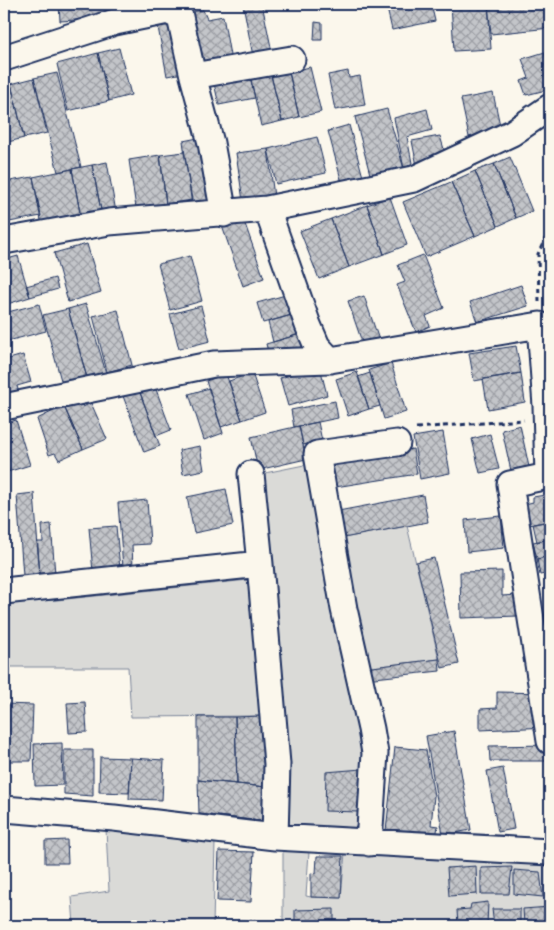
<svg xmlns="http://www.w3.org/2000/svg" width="554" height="930" font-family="Caveat,sans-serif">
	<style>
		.green { fill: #dadad7; stroke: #7a849a }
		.building { fill: url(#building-cross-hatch); stroke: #1b2f5e }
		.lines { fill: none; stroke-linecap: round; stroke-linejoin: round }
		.minor-casing { stroke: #1b2f5e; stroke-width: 29 }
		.path { stroke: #1b2f5e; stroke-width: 3; stroke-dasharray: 5 4; stroke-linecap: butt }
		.minor { stroke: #fbf7ec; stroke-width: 25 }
	</style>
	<defs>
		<pattern id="building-cross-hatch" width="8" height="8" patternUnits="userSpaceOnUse" patternTransform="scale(1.25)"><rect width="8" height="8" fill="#c3c5c9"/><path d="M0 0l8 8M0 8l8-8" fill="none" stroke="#9ea0a6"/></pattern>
	</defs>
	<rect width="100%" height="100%" fill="#fbf7ec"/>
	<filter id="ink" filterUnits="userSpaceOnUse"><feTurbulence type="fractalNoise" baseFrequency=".02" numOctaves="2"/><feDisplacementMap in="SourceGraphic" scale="10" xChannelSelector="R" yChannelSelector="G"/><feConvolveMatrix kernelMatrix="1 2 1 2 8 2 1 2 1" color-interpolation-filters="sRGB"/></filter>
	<g filter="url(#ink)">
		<path class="green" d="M550,252V322H547L546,264Z
			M309,464L366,757L365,829L285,824L260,474Z
			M407,526L439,659L364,668L338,539Z
			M248,580L262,716L131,717L128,667H4V603L57,600Z
			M106,829L215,842L213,926H74L72,897L109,891Z
			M283,851L309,852L306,896L311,897L341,898L345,853L550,865V926H283Z"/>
		<path class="building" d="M59,4H106V18L60,21Z
			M243,4H262L272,52L253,56Z
			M386,4H431L435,21L392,30Z
			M451,4H488L491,49L454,51Z
			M488,4H550V28L491,34Z
			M203,10L207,19L223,16L231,61L195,67L186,13Z
			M315,22L322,23V40H314Z
			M174,24L183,73L167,76L158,27Z
			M547,33H550V50Z
			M119,48L131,95L109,101L98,53Z
			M545,52L550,76V89L526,95L521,81L529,78L522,59Z
			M98,53L109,101L68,111L57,64Z
			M310,67L321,112L299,117L289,72Z
			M348,71L349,78L360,76L365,105L335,110L328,75Z
			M249,72L255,98L219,105L213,79Z
			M289,72L299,117L282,121L271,75Z
			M57,73L81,167L58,172L34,78Z
			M271,75L282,121L261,126L251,80Z
			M34,78L47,133L24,138L11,84Z
			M11,84L24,138L4,143V85Z
			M493,93L501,130L469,137L461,99Z
			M387,109L404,169L371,178L355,117Z
			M427,109L432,130L407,137L412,163L404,169L394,118Z
			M349,125L363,177L342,183L328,131Z
			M440,136L447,159L418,171L412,141Z
			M203,137L213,201L192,205L183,141Z
			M317,137L326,173L276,184L268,149Z
			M268,149L274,197L243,201L236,153Z
			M184,152L192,200L166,204L160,155Z
			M160,155L166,204L136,208L129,160Z
			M510,157L532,211L516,218L494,164Z
			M107,162L116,212L102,215L92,165Z
			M494,164L516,218L498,226L475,171Z
			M92,165L102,215L81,218L72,169Z
			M72,169L81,218L42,226L33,177Z
			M475,171L498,226L475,236L451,182Z
			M33,177L41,216L4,223V182Z
			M451,182L475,236L426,257L403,202Z
			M390,197L407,245L384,254L367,205Z
			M367,205L384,254L349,267L331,219Z
			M331,219L349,267L319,279L300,231Z
			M245,224L264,278L243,286L222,226Z
			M87,244L101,292L68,302L54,253Z
			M423,255L444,308L426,316L430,326L416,332L397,285L405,282L398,265Z
			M18,256L30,297L4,305V260Z
			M190,256L202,301L170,310L158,264Z
			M55,278L58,289L30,297L26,286Z
			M521,285L528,306L477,322L470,302Z
			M289,294L295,314L263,323L257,303Z
			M364,296L380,343L364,348L348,301Z
			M39,304L46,331L4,342V313Z
			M86,304L106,373L87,378L68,309Z
			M201,306L210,341L179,349L170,314Z
			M68,309L87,378L62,384L43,315Z
			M118,310L132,365L107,372L93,316Z
			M295,314L300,334L273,342L268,322Z
			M300,334L305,349L270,359L266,344Z
			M516,346L521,373L474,381L469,353Z
			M4,350H6L9,359L23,355L31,382L17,386L19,393L6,397Z
			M391,363L406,412L384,419L369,370Z
			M320,367L327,395L288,406L280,378Z
			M357,372L369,409L348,416L336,379Z
			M252,373L265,412L242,420L229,381Z
			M370,373L380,406L369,409L358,377Z
			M521,373L525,402L488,409L483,379Z
			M226,374L242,420L221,427L206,381Z
			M154,384L171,430L156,436L139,390Z
			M209,388L223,433L204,440L189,394Z
			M139,390L160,446L144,452L123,396Z
			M335,401L338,418L294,427L291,410Z
			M81,402L83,407L91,403L107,439L83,449L65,409Z
			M64,406L83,449L59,460L55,453L49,455L37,419Z
			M16,420L30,465L4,473V424Z
			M318,422L322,441L303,445L299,426Z
			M520,425L529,467L511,471L502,430Z
			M299,426L306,459L258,470L251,437Z
			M443,432L450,473L420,479L413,437Z
			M490,434L499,469L480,473L472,439Z
			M200,446L204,470L183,474L179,450Z
			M413,449L417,474L329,488L325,463Z
			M226,489L233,525L194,533L187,497Z
			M34,493L40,575L23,576L17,495Z
			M423,495L428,522L338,539L333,512Z
			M545,495L547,502L550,501V521L529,525L525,504L533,502V497Z
			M147,500L150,544L132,545L133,567L123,568L118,503Z
			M501,516L504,548L467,552L465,520Z
			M550,521V539L537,542L533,524Z
			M51,524L55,574L40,575L37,542H43L42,525Z
			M116,526L120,569L93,572L89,528Z
			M550,539V556L537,559L533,542Z
			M550,556V573L540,575L537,559Z
			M434,558L459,664L442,668L416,562Z
			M502,571V596L517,595L518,616L461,618L460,572Z
			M550,573V588L549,589L546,574Z
			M439,659L440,671L365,679L364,668Z
			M497,692L548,693L549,727L480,730V709L497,708Z
			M85,702L87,732L69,733L67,703Z
			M4,704L33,705L31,761H4Z
			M262,716L266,787L237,784L235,717Z
			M198,717H235L237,784L198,780Z
			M454,731L471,830L443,835L426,736Z
			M62,743L63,785L35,786L34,744Z
			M550,745V761H490L489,746Z
			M395,747L426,750L434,796L431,825L438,826L436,837L386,831Z
			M64,750H93V796L64,794Z
			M100,757L131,758L129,793L99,792Z
			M131,758L164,760L162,800L129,799Z
			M503,768L514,829L498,832L487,771Z
			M362,769L359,812L325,811L326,772Z
			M198,780L266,787L262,821L199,814Z
			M67,840L68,863H45V841Z
			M219,851L254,852L251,902L217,901Z
			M317,856H343L341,898L311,897V873L316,874Z
			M476,866L477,894L449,896L447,868Z
			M512,867L509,894H481V868Z
			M514,870L540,872L543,897L514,894Z
			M488,902L487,925L458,926L457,910L470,909L471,904Z
			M550,907V925L524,924L523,909Z
			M334,909V926H295V910Z
			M492,909H520V926H494Z
			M238,920L283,922V926H237Z"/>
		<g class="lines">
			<defs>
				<path id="minor" d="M4,58L115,22L168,11L180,17L193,76
					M267,209L308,325L317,346L330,360
					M224,214L211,143L193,76L292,59
					M4,241L109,222L267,209L414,179L512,133L550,107
					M4,407L214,364L330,360L540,325L546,406L548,476L510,484L550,741
					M251,474L260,564
					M4,591L260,564L277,764L275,837
					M4,809L114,818L275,837L550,852
					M369,843L375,753L371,729L344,609L317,454L397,443"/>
			</defs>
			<use href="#minor" class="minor-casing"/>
			<path class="path" d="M539,302L538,254L545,239L550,238
				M416,428L524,420"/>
			<use href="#minor" class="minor"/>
		</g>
	</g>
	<rect width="554" height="930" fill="none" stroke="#fbf7ec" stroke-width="20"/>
	<rect x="10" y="10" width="534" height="910" fill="none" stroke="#1b2f5e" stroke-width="2" filter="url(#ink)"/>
</svg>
